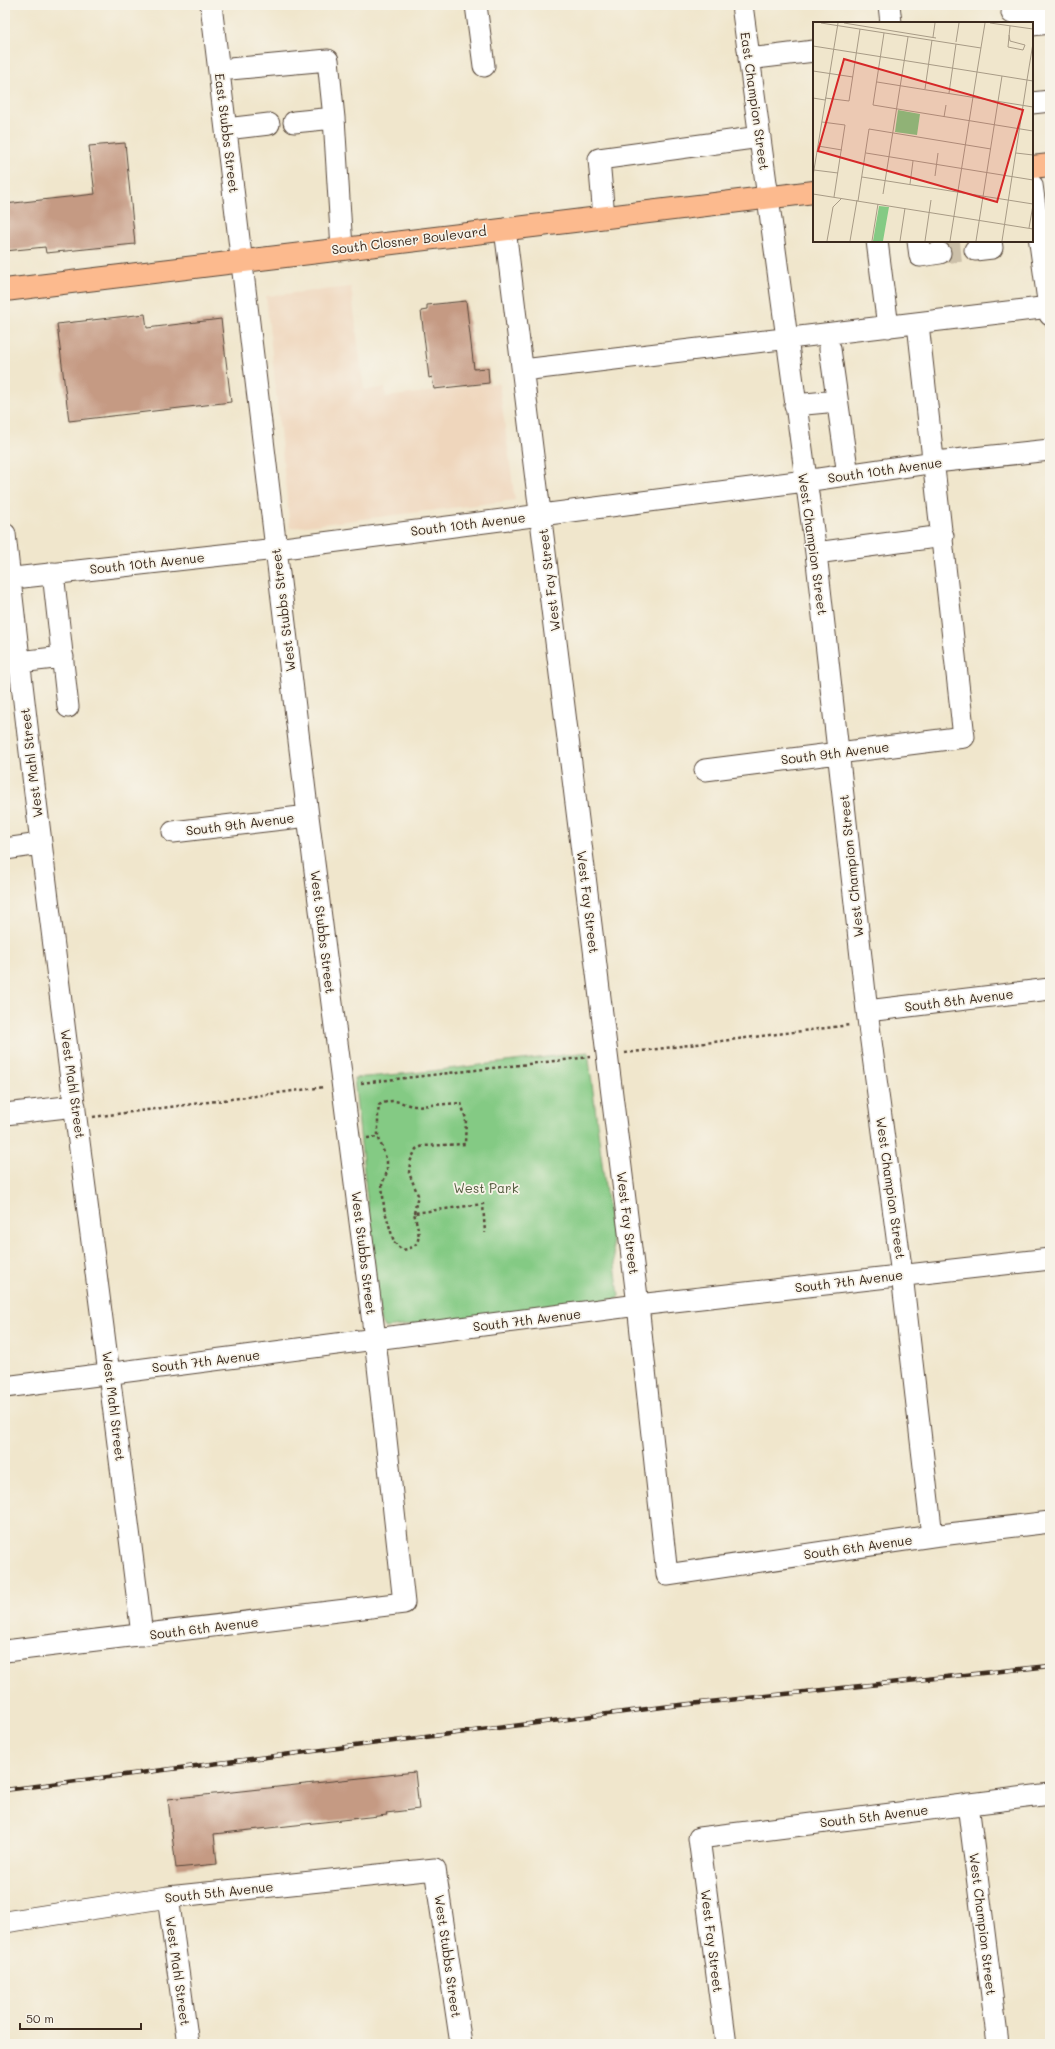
<svg xmlns="http://www.w3.org/2000/svg" width="1055" height="2049" font-family="Mali,sans-serif">
	<style>
		.built { fill: #efd6bc }
		.green { fill: #84ca84; stroke: #607a51 }
		.building { fill: #c59a83 }
		.lines { fill: none; stroke-linecap: round; stroke-linejoin: round }
		.minor-tunnel { stroke: #ccc0a9; stroke-width: 21; stroke-dasharray: 21 10; stroke-linecap: butt }
		.minor-casing { stroke: #564638; stroke-width: 23 }
		.major-casing { stroke: #564638; stroke-width: 24 }
		.path { stroke: #564638; stroke-width: 2.5; stroke-dasharray: 3 3; stroke-linecap: butt }
		.minor { stroke: #fff; stroke-width: 21 }
		.major { stroke: #fcba8e; stroke-width: 22 }
		.rail-casing { stroke: #3b2a1e; stroke-width: 4.5 }
		.rail { stroke: #f7f3e8; stroke-width: 3; stroke-dasharray: 9; stroke-linecap: butt }
		.labels { text-anchor: middle; stroke-width: 3.5; stroke-linejoin: round; paint-order: stroke }
		.street-label { font-size: 13px; fill: #3b2a1e; stroke: #f7f3e8 }
		.park-label { font-size: 13px; fill: #515a3d; stroke: #f7f3e8 }
		.inset-road { fill: none; stroke: #a89b86; stroke-width: 1 }
		.view { fill: #d62828; fill-opacity: 0.15; stroke: #d62828; stroke-width: 2 }
		.inset-edge { fill: none; stroke: #3b2a1e; stroke-width: 2 }
	</style>
	<rect width="100%" height="100%" fill="#f7f3e8"/>
	<filter id="ink" filterUnits="userSpaceOnUse"><feTurbulence type="fractalNoise" baseFrequency=".025" numOctaves="2"/><feDisplacementMap in="SourceGraphic" scale="8" xChannelSelector="R" yChannelSelector="G"/><feConvolveMatrix kernelMatrix="1 2 1 2 8 2 1 2 1" color-interpolation-filters="sRGB"/></filter>
	<filter id="wash" filterUnits="userSpaceOnUse"><feTurbulence type="fractalNoise" baseFrequency=".012" numOctaves="4" result="noise"/><feDisplacementMap in="SourceGraphic" scale="16" xChannelSelector="R" yChannelSelector="G"/><feGaussianBlur stdDeviation="0.9" result="paint"/><feColorMatrix in="noise" values="0 0 0 0 0 0 0 0 0 0 0 0 0 0 0 0 0 1.4 0 .05"/><feComposite in="paint" operator="in"/></filter>
	<g filter="url(#wash)">
		<rect width="100%" height="100%" fill="#f0e6cc"/>
		<path class="built" d="M351,287L364,390L385,388L386,397L499,383L515,500L290,528L266,296Z"/>
		<path class="green" d="M588,1052L619,1296L617,1299L386,1328L383,1326L380,1320L354,1078L423,1072Z"/>
		<g id="blocks">
			<path class="building" d="M125,143L135,244L46,253L45,247L5,251V204L95,194L89,146Z
				M466,301L474,369L488,368L489,383L434,389L432,377L429,378L421,311L427,310V305Z
				M145,314L147,328L221,319L231,402L69,421L57,324Z
				M415,1772L419,1809L386,1813L387,1815L214,1834L217,1864L176,1868L168,1799Z"/>
		</g>
	</g>
	<g filter="url(#ink)">
		<use href="#blocks" fill-opacity="0" stroke="#564638" stroke-width="1"/>
		<g class="lines">
			<path class="minor-tunnel" d="M940,253L975,250"/>
			<defs>
				<path id="minor" d="M476,5L484,66
					M742,5L816,553L867,1011L902,1275L932,1536
					M889,5L891,23
					M1012,13L1050,7
					M1032,25L1050,23
					M749,59L814,51
					M219,70L328,60L334,118L342,249
					M1032,103L1050,101
					M294,122L334,118
					M226,129L269,124
					M1032,185L1050,315
					M604,217L599,159L760,137
					M505,229L638,1305L667,1575L932,1536L1050,1522
					M877,241L888,327
					M918,241L920,256L940,253
					M975,250L992,248L991,241
					M830,349L848,475
					M523,370L1049,307
					M795,405L837,401
					M5,534C45,901 97,1268 142,1635
					M816,553L943,536
					M53,573L68,707
					M5,579L276,549L805,481L935,462L1050,450
					M19,662L63,657
					M705,770L964,737L918,324
					M173,832L308,816
					M5,849L40,844
					M867,1011L1050,989
					M5,1114L75,1106
					M5,1387L638,1305L1050,1259
					M5,1651L404,1603L375,1339L308,816L211,5
					M968,1804L998,2044
					M168,1897L188,2044
					M5,1922L168,1897L435,1869L461,2044
					M726,2044L699,1838L1050,1794"/>
				<path id="major" d="M1032,167L1050,165
					M5,290L814,192"/>
			</defs>
			<use href="#minor" class="minor-casing"/>
			<use href="#major" class="major-casing"/>
			<path class="path" d="M625,1053L850,1025
				M361,1083L590,1057
				M93,1117L324,1087
				M367,1138L379,1137
				M414,1213L418,1195L409,1173L410,1162L416,1149L423,1146L465,1144L466,1119L461,1103L416,1106C400,1105 397,1096 379,1105L378,1115V1136L387,1161V1172L382,1184L384,1208L394,1242L402,1250C426,1247 418,1230 414,1213L483,1204L485,1233"/>
			<use href="#minor" class="minor"/>
			<use href="#major" class="major"/>
			<defs>
				<path id="rail" d="M5,1790L671,1706L1050,1666"/>
			</defs>
			<use href="#rail" class="rail-casing"/>
			<use href="#rail" class="rail"/>
		</g>
	</g>
	<g class="labels">
		<g class="street-label">
			<text transform="translate(755 101) rotate(82)" y="5">East Champion Street</text>
			<text transform="translate(227 133) rotate(83)" y="5">East Stubbs Street</text>
			<text transform="translate(409 240) rotate(-7)" y="5">South Closner Boulevard</text>
			<text transform="translate(885 470) rotate(-8)" y="5">South 10th Avenue</text>
			<text transform="translate(468 524) rotate(-7)" y="5">South 10th Avenue</text>
			<text transform="translate(813 544) rotate(82)" y="5">West Champion Street</text>
			<text transform="translate(147 563) rotate(-6)" y="5">South 10th Avenue</text>
			<text transform="translate(549 580) rotate(-97)" y="5">West Fay Street</text>
			<text transform="translate(283 610) rotate(-97)" y="5">West Stubbs Street</text>
			<text transform="translate(835 753) rotate(-7)" y="5">South 9th Avenue</text>
			<text transform="translate(31 763) rotate(-97)" y="5">West Mahl Street</text>
			<text transform="translate(240 824) rotate(-7)" y="5">South 9th Avenue</text>
			<text transform="translate(851 866) rotate(-96)" y="5">West Champion Street</text>
			<text transform="translate(588 902) rotate(83)" y="5">West Fay Street</text>
			<text transform="translate(323 932) rotate(83)" y="5">West Stubbs Street</text>
			<text transform="translate(959 1000) rotate(-7)" y="5">South 8th Avenue</text>
			<text transform="translate(73 1084) rotate(82)" y="5">West Mahl Street</text>
			<text transform="translate(891 1188) rotate(82)" y="5">West Champion Street</text>
			<text transform="translate(628 1223) rotate(83)" y="5">West Fay Street</text>
			<text transform="translate(364 1253) rotate(83)" y="5">West Stubbs Street</text>
			<text transform="translate(849 1281) rotate(-7)" y="5">South 7th Avenue</text>
			<text transform="translate(527 1320) rotate(-7)" y="5">South 7th Avenue</text>
			<text transform="translate(206 1361) rotate(-7)" y="5">South 7th Avenue</text>
			<text transform="translate(114 1406) rotate(83)" y="5">West Mahl Street</text>
			<text transform="translate(858 1547) rotate(-8)" y="5">South 6th Avenue</text>
			<text transform="translate(204 1628) rotate(-7)" y="5">South 6th Avenue</text>
			<text transform="translate(874 1816) rotate(-7)" y="5">South 5th Avenue</text>
			<text transform="translate(219 1892) rotate(-6)" y="5">South 5th Avenue</text>
			<text transform="translate(983 1924) rotate(83)" y="5">West Champion Street</text>
			<text transform="translate(712 1941) rotate(83)" y="5">West Fay Street</text>
			<text transform="translate(448 1956) rotate(82)" y="5">West Stubbs Street</text>
			<text transform="translate(178 1971) rotate(82)" y="5">West Mahl Street</text>
		</g>
		<g class="park-label">
			<text x="486" y="1193">West Park</text>
		</g>
	</g>
	<g transform="translate(813 22)">
		<rect width="220" height="220" fill="#f0e6cc"/>
		<path d="M85,88L107,92L104,113L82,110ZM66,184L76,185L70,219H60Z" fill="#84ca84"/>
		<path class="inset-road" d="M8,1L168,26M31,1L123,16M172,1L164,50L214,58L220,21M177,1L220,7M71,11L60,83L220,109M196,13L197,19L212,23L210,28L195,25L197,4M120,15L122,1M143,20L146,1M0,24L164,50L137,219M0,49L40,55M64,60L220,85M112,67L119,18M136,71L143,22M0,76L12,78M12,76L36,79L47,7M131,95L133,83M9,100L32,103L21,175M5,124L29,128M53,131L220,158M203,131L220,133M1,148L25,151M0,154L25,1M122,154L125,131M49,155L220,182M97,162L100,139M0,172L220,207M70,172L95,15M45,179L56,107L178,127M216,206L220,183M14,219L20,185L29,176M37,219L44,178M59,219L65,182M87,219L92,186M112,219L118,178M163,219L189,54M189,219L214,58L220,59"/>
		<path class="view" d="M31,37L210,88L184,180L5,129Z"/>
		<rect width="220" height="220" class="inset-edge"/>
	</g>
	<rect width="1055" height="2049" fill="none" stroke="#f7f3e8" stroke-width="20"/>
	<path d="M20 2023v6h121v-6" fill="none" stroke="#3b2a1e" stroke-width="2"/>
	<text x="26" y="2023" font-size="12" fill="#3b2a1e" stroke="#f7f3e8" stroke-width="3" paint-order="stroke">50 m</text>
</svg>
